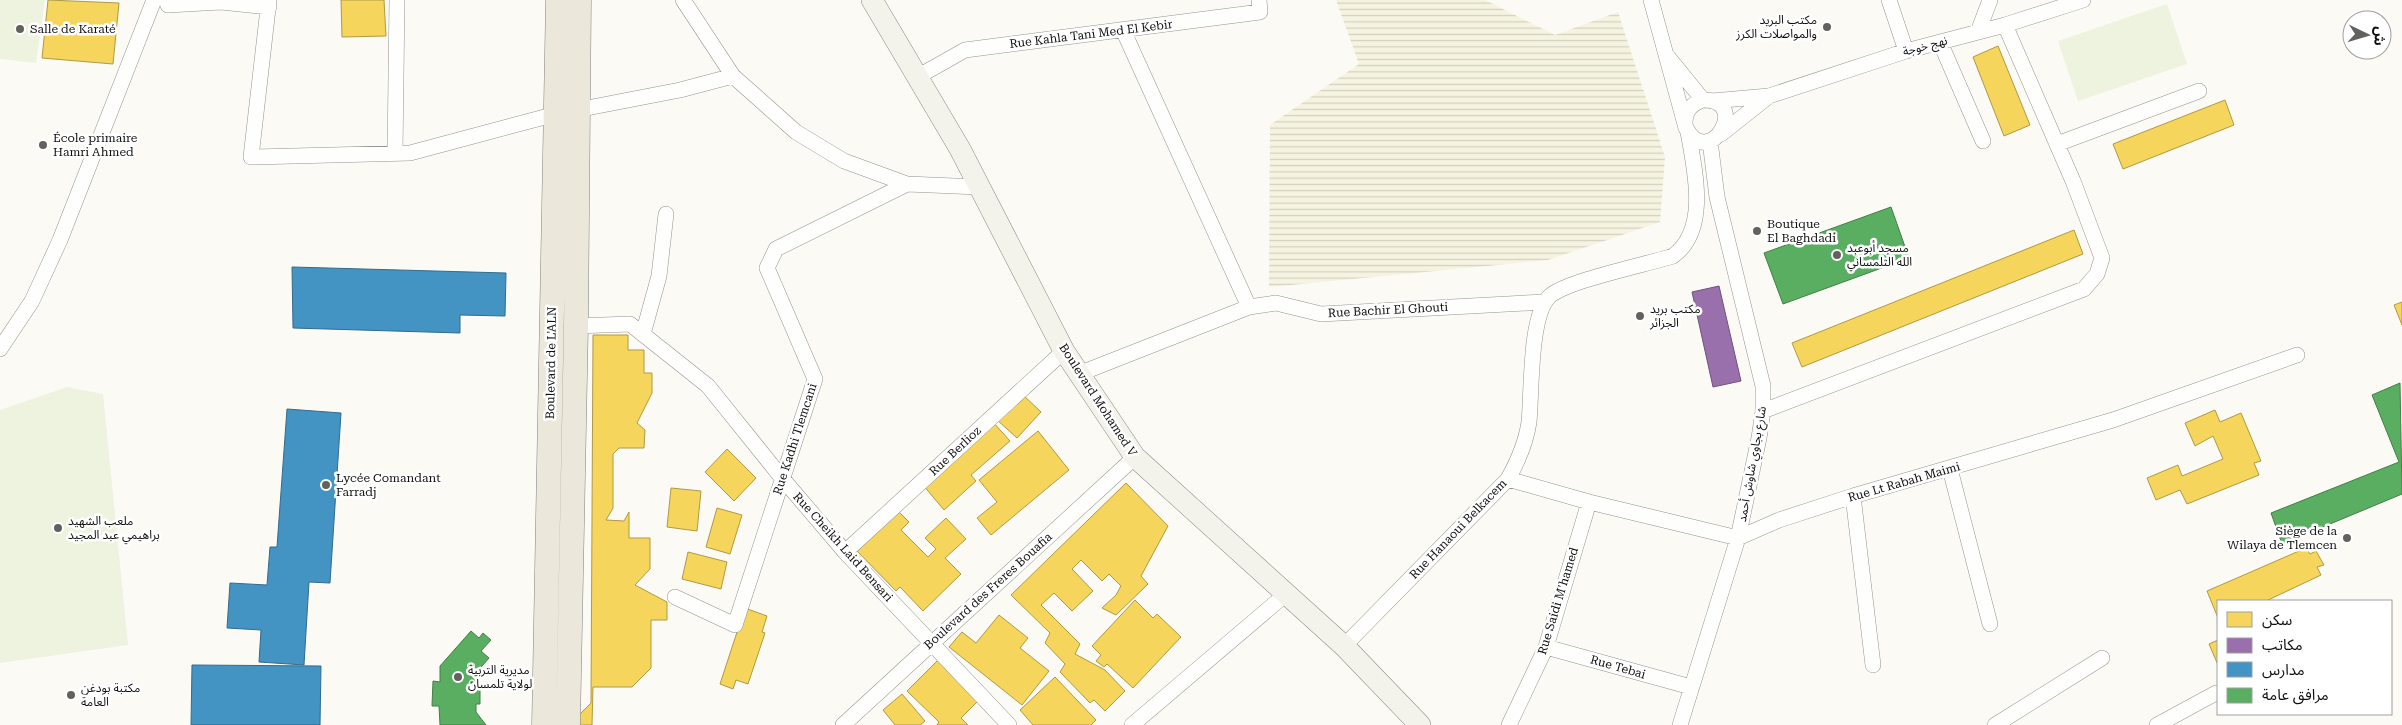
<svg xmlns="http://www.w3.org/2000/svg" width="2402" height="725" font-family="'Roboto Serif','Noto Sans Arabic',serif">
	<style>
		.farmland { fill: url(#farmland-rules) }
		.pitch { fill: #edf3df }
		.homes { fill: #f6d55c; stroke: #b09945 }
		.offices { fill: #9970ab; stroke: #6f537c }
		.schools { fill: #4393c3; stroke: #336b8d }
		.public { fill: #5aae61; stroke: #437e48 }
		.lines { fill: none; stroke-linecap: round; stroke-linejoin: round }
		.minor-casing { stroke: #959492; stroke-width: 16 }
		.secondary-casing { stroke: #8b8b88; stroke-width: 22 }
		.primary-casing { stroke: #82827f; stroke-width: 25 }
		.minor { stroke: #fefefd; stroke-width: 15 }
		.secondary { stroke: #f4f3eb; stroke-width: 21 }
		.primary { stroke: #ebe7db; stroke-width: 24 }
		.poi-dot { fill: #61615e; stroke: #fff; stroke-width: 2 }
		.labels { text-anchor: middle; stroke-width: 5; stroke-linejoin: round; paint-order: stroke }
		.poi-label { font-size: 12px; fill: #0e0e0e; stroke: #fff; text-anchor: start }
		.street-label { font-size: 12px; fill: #0e0e0e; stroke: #fff }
	</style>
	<defs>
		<pattern id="farmland-rules" width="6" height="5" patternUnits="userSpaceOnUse" patternTransform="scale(1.25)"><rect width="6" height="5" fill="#f6f4e1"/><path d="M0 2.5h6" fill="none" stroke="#d2d0c0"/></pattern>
	</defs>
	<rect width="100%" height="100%" fill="#fbfaf4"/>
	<path class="farmland" d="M1336,0H1485L1555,35L1618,12L1665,157L1660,222L1548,260L1269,287L1270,125L1359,64Z"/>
	<path class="pitch" d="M0,0H45L36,63L0,59Z
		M2167,4L2187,64L2078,101L2058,41Z
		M67,387L103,394L128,645L0,663V410Z"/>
	<path class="homes" d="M48,0L119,3L113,64L42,58Z
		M341,0H384L386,36L342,37Z
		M1998,46L2030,125L2004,136L1973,57Z
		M2225,100L2234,125L2123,169L2113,144Z
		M2074,230L2083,254L1802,367L1792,343Z
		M2402,302V325L2394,305Z
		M593,335H628V350H644V373H652V393L637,423L645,430L644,448H619L613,454V508L606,520L624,521L629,512V538H650V569L635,585L667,602V620H651V668L632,687H593L592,725H579V715L591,703Z
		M1021,393L1041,412L1017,438L996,419Z
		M2215,410L2220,422L2241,413L2261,461L2254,463L2259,475L2187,504L2180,490L2156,500L2147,478L2178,465L2182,476L2223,459L2213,436L2195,446L2185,423Z
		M993,422L1010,441L971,475L976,481L944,510L923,485Z
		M1038,431L1069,470L991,535L977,518L997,502L979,480Z
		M727,449L756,478L734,501L705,472Z
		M1126,483L1168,526L1141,576L1148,584L1116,615L1102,608L1116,595L1121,586L1109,574L1102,581L1081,560L1072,569L1093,591L1072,611L1054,593L1041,605L1080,644L1075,654L1105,670L1125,691L1105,711L1094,700L1090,703L1060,672L1065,664L1045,643L1050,633L1011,595Z
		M671,488L701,491L697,531L667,527Z
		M717,508L742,515L730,554L706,547Z
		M896,509L909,522L901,530L928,557L936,549L925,538L946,518L966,539L945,558L961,574L923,611L900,587L896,591L855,549Z
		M2306,548L2310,554L2316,551L2324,565L2317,567L2321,575L2266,601H2218V618L2207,591Z
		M688,552L727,562L721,589L682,579Z
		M1135,600L1153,618L1157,614L1181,637L1133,688L1107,664L1104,667L1096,661L1101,655L1092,646Z
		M742,607L767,616L762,632L765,633L748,684L736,680L733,689L720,684L739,626Z
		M999,615L1028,638L1020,648L1049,671L1022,705L949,647L962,632L976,643Z
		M2218,640V665L2209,644Z
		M941,657L981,698L961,718L968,725H937L939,722L907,691Z
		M1055,677L1096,720L1091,725H1033L1020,710Z
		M902,694L925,721L920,725H895L883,710Z"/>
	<path class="offices" d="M1719,286L1741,381L1713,387L1692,292Z"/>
	<path class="schools" d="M292,267L506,273L505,316L460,315V333L293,328Z
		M287,409L341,413L330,583L309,582L304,665L259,662L261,630L227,628L230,583L267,585L270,547H277Z
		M192,665L321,666L320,725H191Z"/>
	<path class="public" d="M1891,207L1909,258L1783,304L1764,253Z
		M2400,383L2402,494L2282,544L2271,513L2399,462L2372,395Z
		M471,631L479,638L483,633L491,640L481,651L489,658L476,673V683H480V704H476V712L486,725H440L439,706H432L433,681L440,682V666Z"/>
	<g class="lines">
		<defs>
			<path id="minor" d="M166,0L168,5L221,2L269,7
				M269,0L251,157L410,153L556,114L680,90L733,76L683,0
				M1651,0L1686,128C1709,172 1752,99 1703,100C1691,104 1685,111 1685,123
				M1889,0L1906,51
				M1123,30L1249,307L1276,303L1321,314L1545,302
				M1978,32L1990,0
				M1940,42L1983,141
				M1668,57L1703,100
				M733,76L796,132L844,161L907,184L979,187
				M917,77L965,50L1260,12L1259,0
				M1712,101L1769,96L1906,51L2005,25L2083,0
				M1721,134L1769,96
				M2057,144L2199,91
				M395,153L397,0
				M576,326L630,324L708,386L782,478L845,552L1009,725
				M643,334L659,276L666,214
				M0,349L32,301L60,240L154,0
				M1081,373L1249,307
				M1763,411L2084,289L2097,274L2102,258L2073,181L2005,25
				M1950,469L1990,624
				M1508,479L1589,502L1738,538L1779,520L1853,496L2113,420L2297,355
				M1853,496L1873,665
				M845,552L1064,351
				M675,597L735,625L815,379L767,268L776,249L907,184
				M1344,646L1508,479C1518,461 1526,443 1529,422C1532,394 1529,314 1550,296C1566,281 1648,264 1673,256C1709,230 1695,171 1688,132
				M1546,647L1691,687
				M843,725L1135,457
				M1132,725L1286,594
				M1509,725L1546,647L1589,502
				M1680,725L1738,538L1759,438L1763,411V386L1717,197L1710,141
				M1995,725L2102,658
				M2157,725L2216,693"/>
			<path id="secondary" d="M872,0L960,149L1064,351L1135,457L1344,646L1420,725"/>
			<path id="primary" d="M544,725L558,0
				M568,725L576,326L579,0"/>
		</defs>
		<use href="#minor" class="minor-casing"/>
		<use href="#secondary" class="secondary-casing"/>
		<use href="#primary" class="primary-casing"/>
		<use href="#minor" class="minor"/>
		<use href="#secondary" class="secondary"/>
		<use href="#primary" class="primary"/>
	</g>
	<g class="poi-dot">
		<circle cx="1827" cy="27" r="5"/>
		<circle cx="20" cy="29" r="5"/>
		<circle cx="43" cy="145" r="5"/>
		<circle cx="1757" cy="231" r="5"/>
		<circle cx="1837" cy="255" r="5"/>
		<circle cx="1640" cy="316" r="5"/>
		<circle cx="326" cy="485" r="5"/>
		<circle cx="58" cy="528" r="5"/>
		<circle cx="2347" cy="538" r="5"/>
		<circle cx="458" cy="677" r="5"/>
		<circle cx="71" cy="695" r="5"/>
	</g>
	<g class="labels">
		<g class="poi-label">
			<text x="1817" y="24" text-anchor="end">مكتب البريد<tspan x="1817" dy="14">والمواصلات الكرز</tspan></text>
			<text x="30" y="33">Salle de Karaté</text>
			<text x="53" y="142">École primaire<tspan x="53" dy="14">Hamri Ahmed</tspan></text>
			<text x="1767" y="228">Boutique<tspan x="1767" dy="14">El Baghdadi</tspan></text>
			<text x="1847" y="252">مسجد أبوعبد<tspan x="1847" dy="14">الله التلمساني</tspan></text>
			<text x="1650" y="313">مكتب بريد<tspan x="1650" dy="14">الجزائر</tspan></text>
			<text x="336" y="482">Lycée Comandant<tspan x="336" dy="14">Farradj</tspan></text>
			<text x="68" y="525">ملعب الشهيد<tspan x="68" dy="14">براهيمي عبد المجيد</tspan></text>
			<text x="2337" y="535" text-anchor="end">Siège de la<tspan x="2337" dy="14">Wilaya de Tlemcen</tspan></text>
			<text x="468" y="674">مديرية التربية<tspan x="468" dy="14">لولاية تلمسان</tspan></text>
			<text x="81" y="692">مكتبة بودغن<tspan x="81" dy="14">العامة</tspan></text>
		</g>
		<g class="street-label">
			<text transform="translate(1091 34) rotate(-7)" y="4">Rue Kahla Tani Med El Kebir</text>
			<text transform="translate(1925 46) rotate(-15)" y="4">نهج خوجة</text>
			<text transform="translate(1388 310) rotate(-3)" y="4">Rue Bachir El Ghouti</text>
			<text transform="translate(551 363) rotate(-89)" y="4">Boulevard de L'ALN</text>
			<text transform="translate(1098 400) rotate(57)" y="4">Boulevard Mohamed V</text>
			<text transform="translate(795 439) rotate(-72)" y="4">Rue Kadhi Tlemcani</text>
			<text transform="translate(955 451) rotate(-43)" y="4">Rue Berlioz</text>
			<text transform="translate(1752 464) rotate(-80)" y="4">شارع بجاوي شاوش أحمد</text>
			<text transform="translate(1904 482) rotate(-16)" y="4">Rue Lt Rabah Maimi</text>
			<text transform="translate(1458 529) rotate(-46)" y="4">Rue Hanaoui Belkacem</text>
			<text transform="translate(843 547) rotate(48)" y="4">Rue Cheikh Laid Bensari</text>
			<text transform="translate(988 591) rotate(-42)" y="4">Boulevard des Freres Bouafia</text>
			<text transform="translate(1558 601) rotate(-73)" y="4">Rue Saidi M'hamed</text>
			<text transform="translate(1618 667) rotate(16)" y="4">Rue Tebai</text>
		</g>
	</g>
	<rect x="2217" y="600" width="175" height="115" fill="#ffffff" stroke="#9f9f9f"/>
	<rect x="2227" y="612" width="25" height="15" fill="#f6d55c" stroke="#9f9f9f"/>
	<text x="2262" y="625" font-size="15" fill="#0e0e0e">سكن</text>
	<rect x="2227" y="638" width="25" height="15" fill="#9970ab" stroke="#9f9f9f"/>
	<text x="2262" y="650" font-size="15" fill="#0e0e0e">مكاتب</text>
	<rect x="2227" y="662" width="25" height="15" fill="#4393c3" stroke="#9f9f9f"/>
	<text x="2262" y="675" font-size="15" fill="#0e0e0e">مدارس</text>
	<rect x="2227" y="688" width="25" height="15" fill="#5aae61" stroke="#9f9f9f"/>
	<text x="2262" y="700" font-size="15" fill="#0e0e0e">مرافق عامة</text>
	<g transform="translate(2367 35) rotate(95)"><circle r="24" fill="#ffffff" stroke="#9f9f9f"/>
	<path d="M0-4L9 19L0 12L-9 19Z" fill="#61615e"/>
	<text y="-8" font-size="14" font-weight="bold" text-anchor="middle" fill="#0e0e0e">ش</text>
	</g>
</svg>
